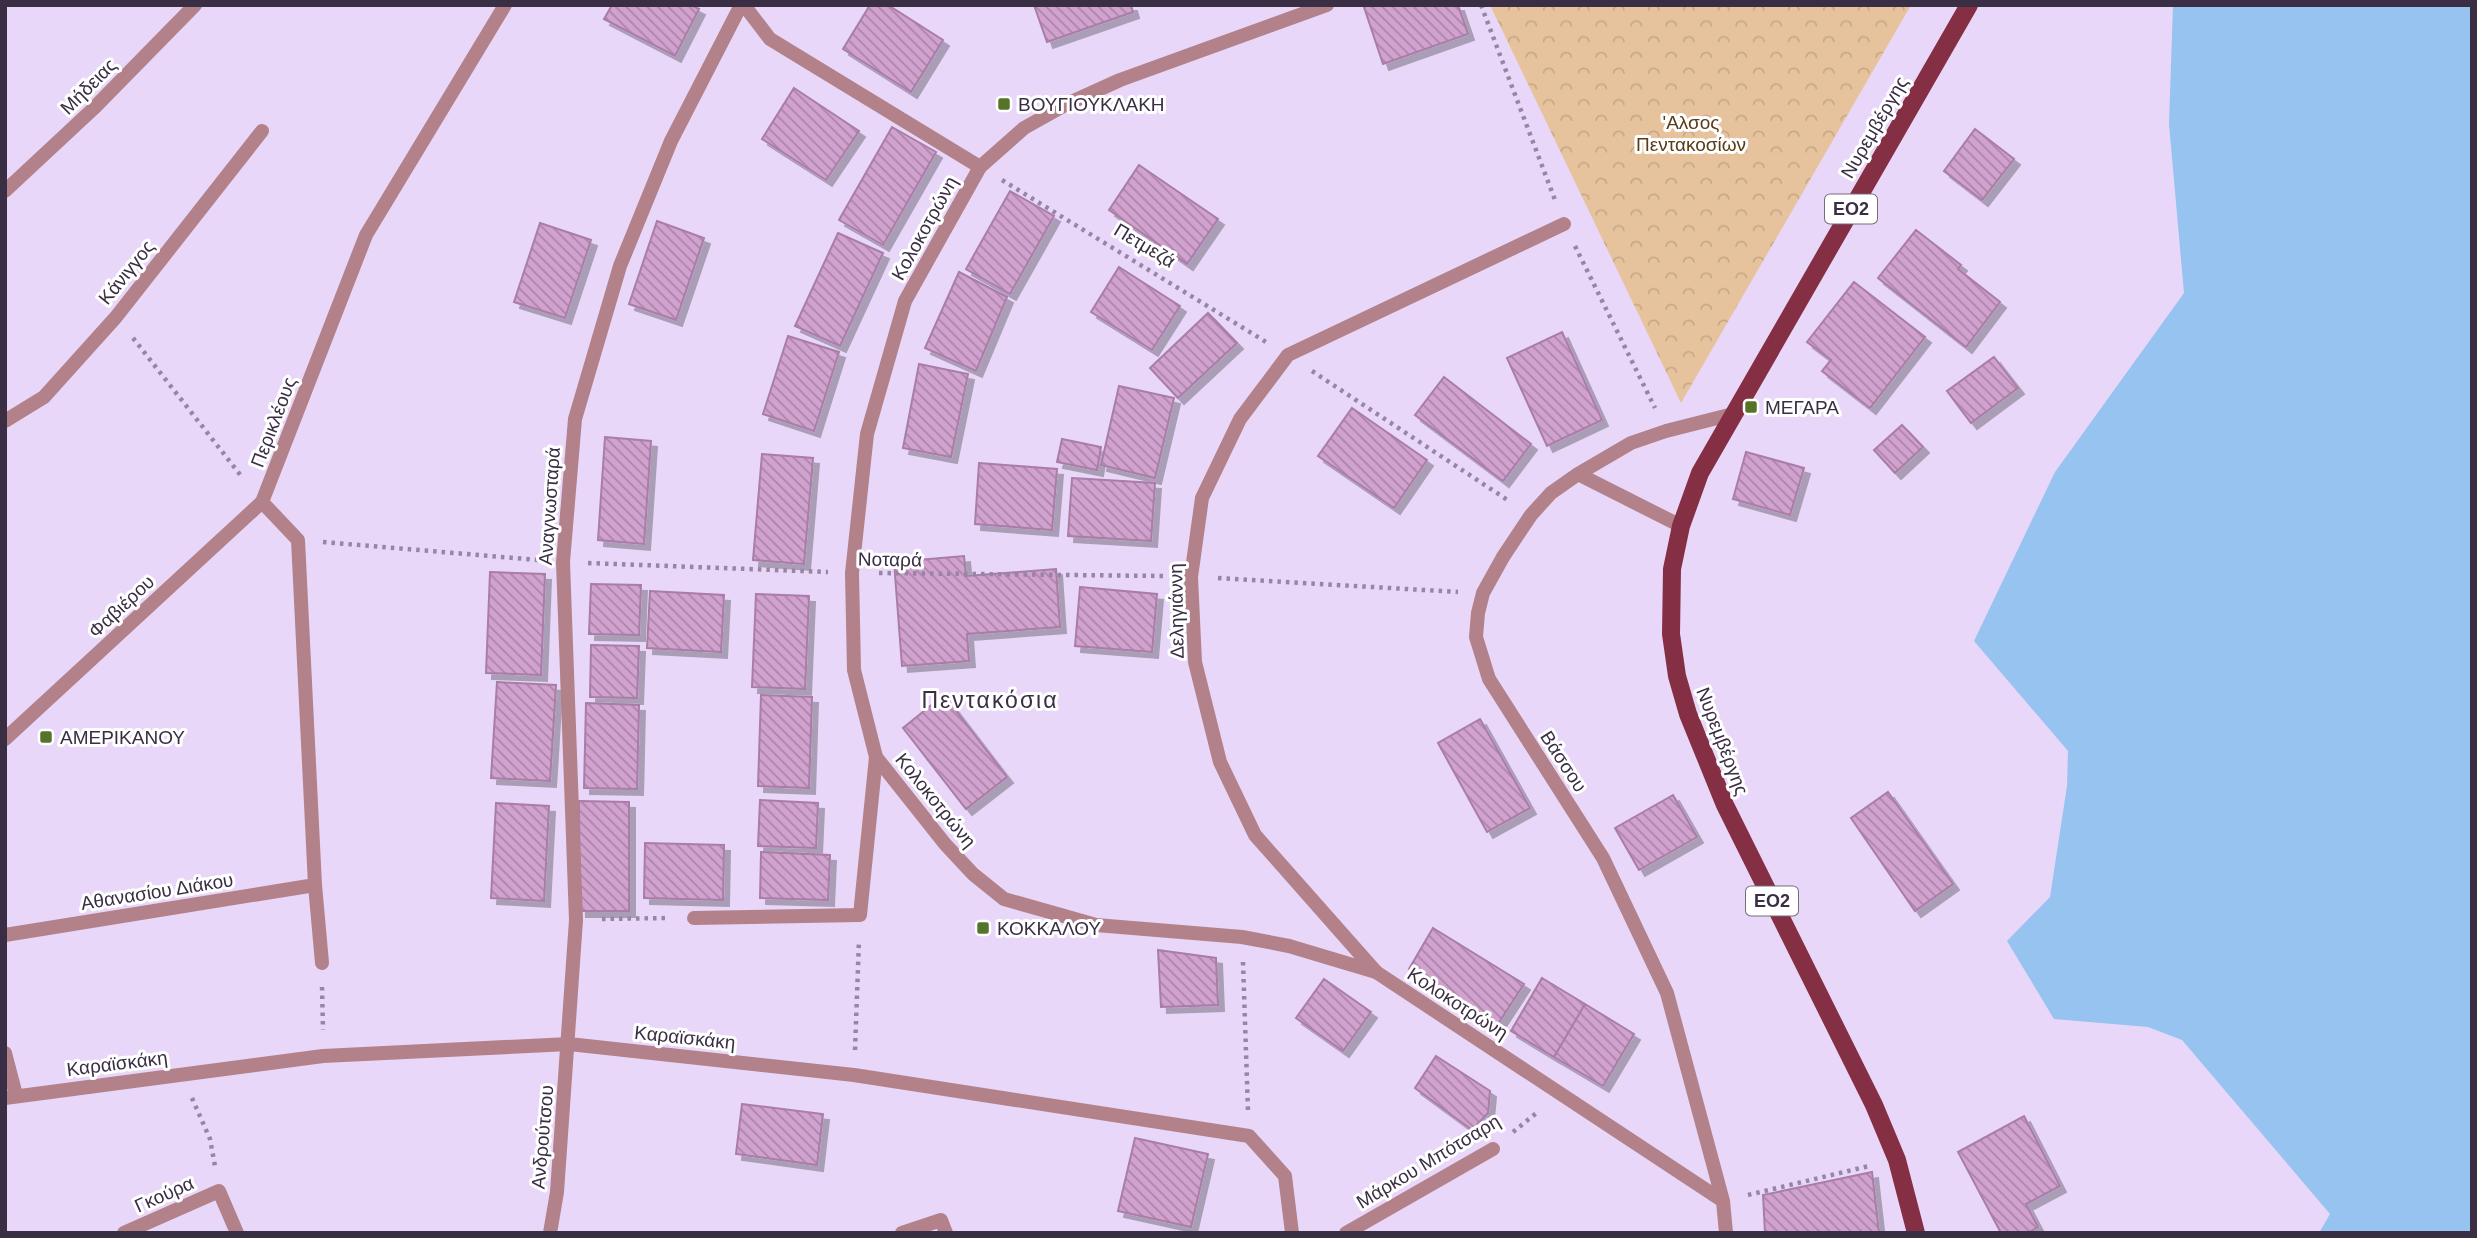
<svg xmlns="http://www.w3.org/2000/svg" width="2477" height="1238" font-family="Arial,sans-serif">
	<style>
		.park { fill: url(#park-crowns) }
		.water { fill: #96c3f0 }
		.building { fill: url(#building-back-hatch); stroke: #a97da7; stroke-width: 2; filter: url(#shadow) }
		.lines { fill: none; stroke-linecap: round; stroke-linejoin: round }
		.path { stroke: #9587a3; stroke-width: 4.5; stroke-dasharray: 3.5 5; stroke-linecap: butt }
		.minor { stroke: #b38189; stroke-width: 14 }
		.tertiary { stroke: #b38189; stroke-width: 14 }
		.primary { stroke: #852f44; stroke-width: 18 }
		.poi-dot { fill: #567429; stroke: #fff; stroke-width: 2.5 }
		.labels { text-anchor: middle; stroke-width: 6; stroke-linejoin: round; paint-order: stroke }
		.shield { fill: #fff; stroke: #746d7b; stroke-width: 2 }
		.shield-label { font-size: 18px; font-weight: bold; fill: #392e43 }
		.street-label { font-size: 19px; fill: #392e43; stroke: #fff }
		.poi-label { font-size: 19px; fill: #392e43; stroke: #fff; text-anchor: start }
		.park-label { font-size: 19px; fill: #5a3c18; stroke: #fff }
		.quarter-label { font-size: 23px; letter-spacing: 2px; fill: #392e43; stroke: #fff }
	</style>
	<defs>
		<pattern id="park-crowns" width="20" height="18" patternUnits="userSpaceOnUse" patternTransform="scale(1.75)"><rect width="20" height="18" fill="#e7c39d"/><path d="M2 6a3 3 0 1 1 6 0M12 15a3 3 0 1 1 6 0" fill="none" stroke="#c7a888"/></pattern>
		<pattern id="building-back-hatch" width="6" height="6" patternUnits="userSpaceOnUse" patternTransform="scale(1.75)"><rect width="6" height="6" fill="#d1a2ce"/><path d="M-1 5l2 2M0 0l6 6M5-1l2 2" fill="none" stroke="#ab84a9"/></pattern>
		<filter id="shadow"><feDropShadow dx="6" dy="6" stdDeviation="0" flood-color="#0004"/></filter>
	</defs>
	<rect width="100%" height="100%" fill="#e8d7f8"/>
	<path class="park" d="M1490,5H1911L1681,403Z"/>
	<path class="water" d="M2173,5H2472V1233H2319L2330,1214L2182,1040L2148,1027L2054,1019L2007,941L2050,897L2067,786L2068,751L1974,641L2055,472L2184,293L2169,124Z"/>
	<path class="building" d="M612,5H691L699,9L675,56L604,19Z
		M870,5H888L943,40L911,92L843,49Z
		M1034,5H1131L1133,12L1047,42Z
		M1369,5H1458L1468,34L1383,64L1364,7Z
		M794,88L859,131L826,180L762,139Z
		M892,127L936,152L883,245L839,220Z
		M1975,129L2014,159L1982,200L1944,171Z
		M1139,165L1218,219L1187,264L1109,210Z
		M1010,191L1054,216L1010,294L966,269Z
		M657,221L704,238L676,320L629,304Z
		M540,223L591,240L565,318L514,302Z
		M1916,230L1961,265L1958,269L2000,302L1966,347L1878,278Z
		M838,233L883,253L840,346L795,326Z
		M1119,267L1180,306L1152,350L1091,312Z
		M959,272L1007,297L976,371L925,348Z
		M1854,282L1925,337L1870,408L1822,371L1831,360L1807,342Z
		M1208,313L1237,343L1178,398L1150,368Z
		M1562,332L1602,420L1547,446L1507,358Z
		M788,336L839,352L814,431L763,414Z
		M1994,357L2018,388L1971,423L1947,391Z
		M919,364L968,374L951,457L903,448Z
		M1444,377L1531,444L1503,481L1415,415Z
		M1119,386L1174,398L1155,478L1101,465Z
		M1352,408L1427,460L1394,508L1318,456Z
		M1902,425L1923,447L1895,473L1874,450Z
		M605,437L651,441L644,544L598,540Z
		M1062,439L1101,447L1097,470L1057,462Z
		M1746,452L1804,468L1790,515L1733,499Z
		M762,454L813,458L804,564L753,560Z
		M979,463L1057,469L1052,530L975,524Z
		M1072,478L1155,483L1151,541L1068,536Z
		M964,556L966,576L1056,569L1060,627L967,634L969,661L902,666L894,562Z
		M490,572L545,574L541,675L486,673Z
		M591,584L641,585L639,635L589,634Z
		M1080,587L1157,594L1152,652L1075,646Z
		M650,591L724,595L721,652L647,648Z
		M756,594L809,596L805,689L752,687Z
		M591,645L639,646L637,698L590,697Z
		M497,682L556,685L550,781L491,778Z
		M761,695L812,697L809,788L758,786Z
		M944,695L1007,777L966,809L903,728Z
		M586,703L639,705L637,789L584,788Z
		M1480,719L1530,808L1487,832L1438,743Z
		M1888,792L1953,884L1915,911L1851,818Z
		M1673,795L1697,837L1639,870L1615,828Z
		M760,800L818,803L816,848L758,846Z
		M579,801L629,802V911H580Z
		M496,803L549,806L544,901L491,898Z
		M645,843L724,845L723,900L644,898Z
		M761,852L830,855L828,900L760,898Z
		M1433,928L1524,984L1498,1024L1409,969Z
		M1158,950L1216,958L1218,1005L1161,1007Z
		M1542,978L1585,1004L1554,1057L1511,1031Z
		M1324,979L1371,1012L1343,1051L1296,1018Z
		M1585,1004L1634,1034L1603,1086L1554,1057Z
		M1436,1056L1490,1091L1488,1113L1472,1130L1415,1088Z
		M742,1104L823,1114L817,1165L736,1154Z
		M2024,1116L2060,1186L2026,1204L2038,1227L2028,1233H2001L1958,1152Z
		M1135,1138L1208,1154L1191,1227L1118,1211Z
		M1872,1172L1879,1233H1765L1763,1195Z"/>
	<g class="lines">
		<path class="path" d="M1481,5L1555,200
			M1002,180L1266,342
			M1575,246L1655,408
			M133,338L242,477
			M1312,371L1509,501
			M323,542L538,560
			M588,563L828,572
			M879,573L1164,576
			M1218,578L1458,592
			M602,919L670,918
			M1243,962L1248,1111
			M322,987L323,1030
			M855,1050L859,940
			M192,1098L210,1139L215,1166
			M1513,1132L1539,1111
			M1748,1195L1869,1166"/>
		<path class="minor" d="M744,5L770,39L980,167
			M5,191L93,109L195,5
			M5,421L44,397L116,317L262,131
			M262,502L298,540L315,885L322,963
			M694,918L860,915L876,757
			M5,935L315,885
			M1376,972L1255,835L1220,762L1195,662L1191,577L1202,498L1240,419L1288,355L1564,224
			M5,1053L16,1095
			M5,1098L323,1056L569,1044L854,1075L1249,1136L1285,1176L1292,1233
			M124,1233L219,1191L237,1233
			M550,1233L557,1192L576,920L563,562L575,419L620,266L671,141L741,5
			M902,1233L941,1220L946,1233
			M1346,1233L1493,1149"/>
		<path class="tertiary" d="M1327,5L1120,80L1067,104L1024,128L980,167L905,301L867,434L852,573L854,670L876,757L945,844L973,874L1004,899L1096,925L1242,937L1289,946L1376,972L1723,1201
			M1578,474L1681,526
			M5,739L262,502L366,235L505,5
			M1726,1233L1723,1201L1667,993L1603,858L1489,679L1476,637L1478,613L1483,593L1503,557L1531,515L1551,493L1578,474L1631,443L1666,431L1733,414"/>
		<path class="primary" d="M1916,1233L1897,1160L1874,1105L1725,805L1688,714L1677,676L1671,634L1672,569L1681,526L1700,473L1969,5"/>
	</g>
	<g class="poi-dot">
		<rect x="997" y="97" width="14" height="14" rx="3.5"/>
		<rect x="1744" y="400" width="14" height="14" rx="3.5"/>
		<rect x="39" y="730" width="14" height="14" rx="3.5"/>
		<rect x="976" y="921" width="14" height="14" rx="3.5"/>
	</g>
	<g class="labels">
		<g class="shield">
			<rect x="1825" y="194.5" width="52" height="29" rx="5"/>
			<rect x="1746" y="886.5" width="52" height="29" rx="5"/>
		</g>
		<g class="shield-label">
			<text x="1851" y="215">ΕΟ2</text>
			<text x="1772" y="907">ΕΟ2</text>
		</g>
		<g class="street-label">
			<text transform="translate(88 86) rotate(-45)" y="7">Μήδειας</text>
			<text transform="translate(1874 127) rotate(-60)" y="7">Νυρεμβέργης</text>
			<text transform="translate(924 228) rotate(-61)" y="7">Κολοκοτρώνη</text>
			<text transform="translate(1145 245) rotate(31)" y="7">Πετμεζά</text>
			<text transform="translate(126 272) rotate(-51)" y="7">Κάνιγγος</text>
			<text transform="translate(273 422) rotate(-69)" y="7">Περικλέους</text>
			<text transform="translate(549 506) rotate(-86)" y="7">Αναγνωσταρά</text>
			<text transform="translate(890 559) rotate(1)" y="7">Νοταρά</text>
			<text transform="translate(121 606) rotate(-43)" y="7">Φαβιέρου</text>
			<text transform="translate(1176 611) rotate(-91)" y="7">Δεληγιάννη</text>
			<text transform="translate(1723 741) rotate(69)" y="7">Νυρεμβέργης</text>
			<text transform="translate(1564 761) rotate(57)" y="7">Βάσσου</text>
			<text transform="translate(936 800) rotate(51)" y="7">Κολοκοτρώνη</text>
			<text transform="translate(157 891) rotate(-9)" y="7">Αθανασίου Διάκου</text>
			<text transform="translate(1458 1003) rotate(33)" y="7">Κολοκοτρώνη</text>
			<text transform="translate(685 1037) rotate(6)" y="7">Καραϊσκάκη</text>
			<text transform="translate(117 1063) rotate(-7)" y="7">Καραϊσκάκη</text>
			<text transform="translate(542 1137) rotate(-85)" y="7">Ανδρούτσου</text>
			<text transform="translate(1428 1161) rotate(-31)" y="7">Μάρκου Μπότσαρη</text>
			<text transform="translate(164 1194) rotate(-24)" y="7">Γκούρα</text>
		</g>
		<g class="poi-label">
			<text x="1018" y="111">ΒΟΥΓΙΟΥΚΛΑΚΗ</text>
			<text x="1765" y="414">ΜΕΓΑΡΑ</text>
			<text x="60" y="744">ΑΜΕΡΙΚΑΝΟΥ</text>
			<text x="997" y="935">ΚΟΚΚΑΛΟΥ</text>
		</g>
		<g class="park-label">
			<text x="1691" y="129">'Αλσος<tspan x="1691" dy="22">Πεντακοσίων</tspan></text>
		</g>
		<g class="quarter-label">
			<text x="990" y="708">Πεντακόσια</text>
		</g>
	</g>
	<rect width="2477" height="1238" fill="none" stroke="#392e43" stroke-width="14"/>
</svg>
